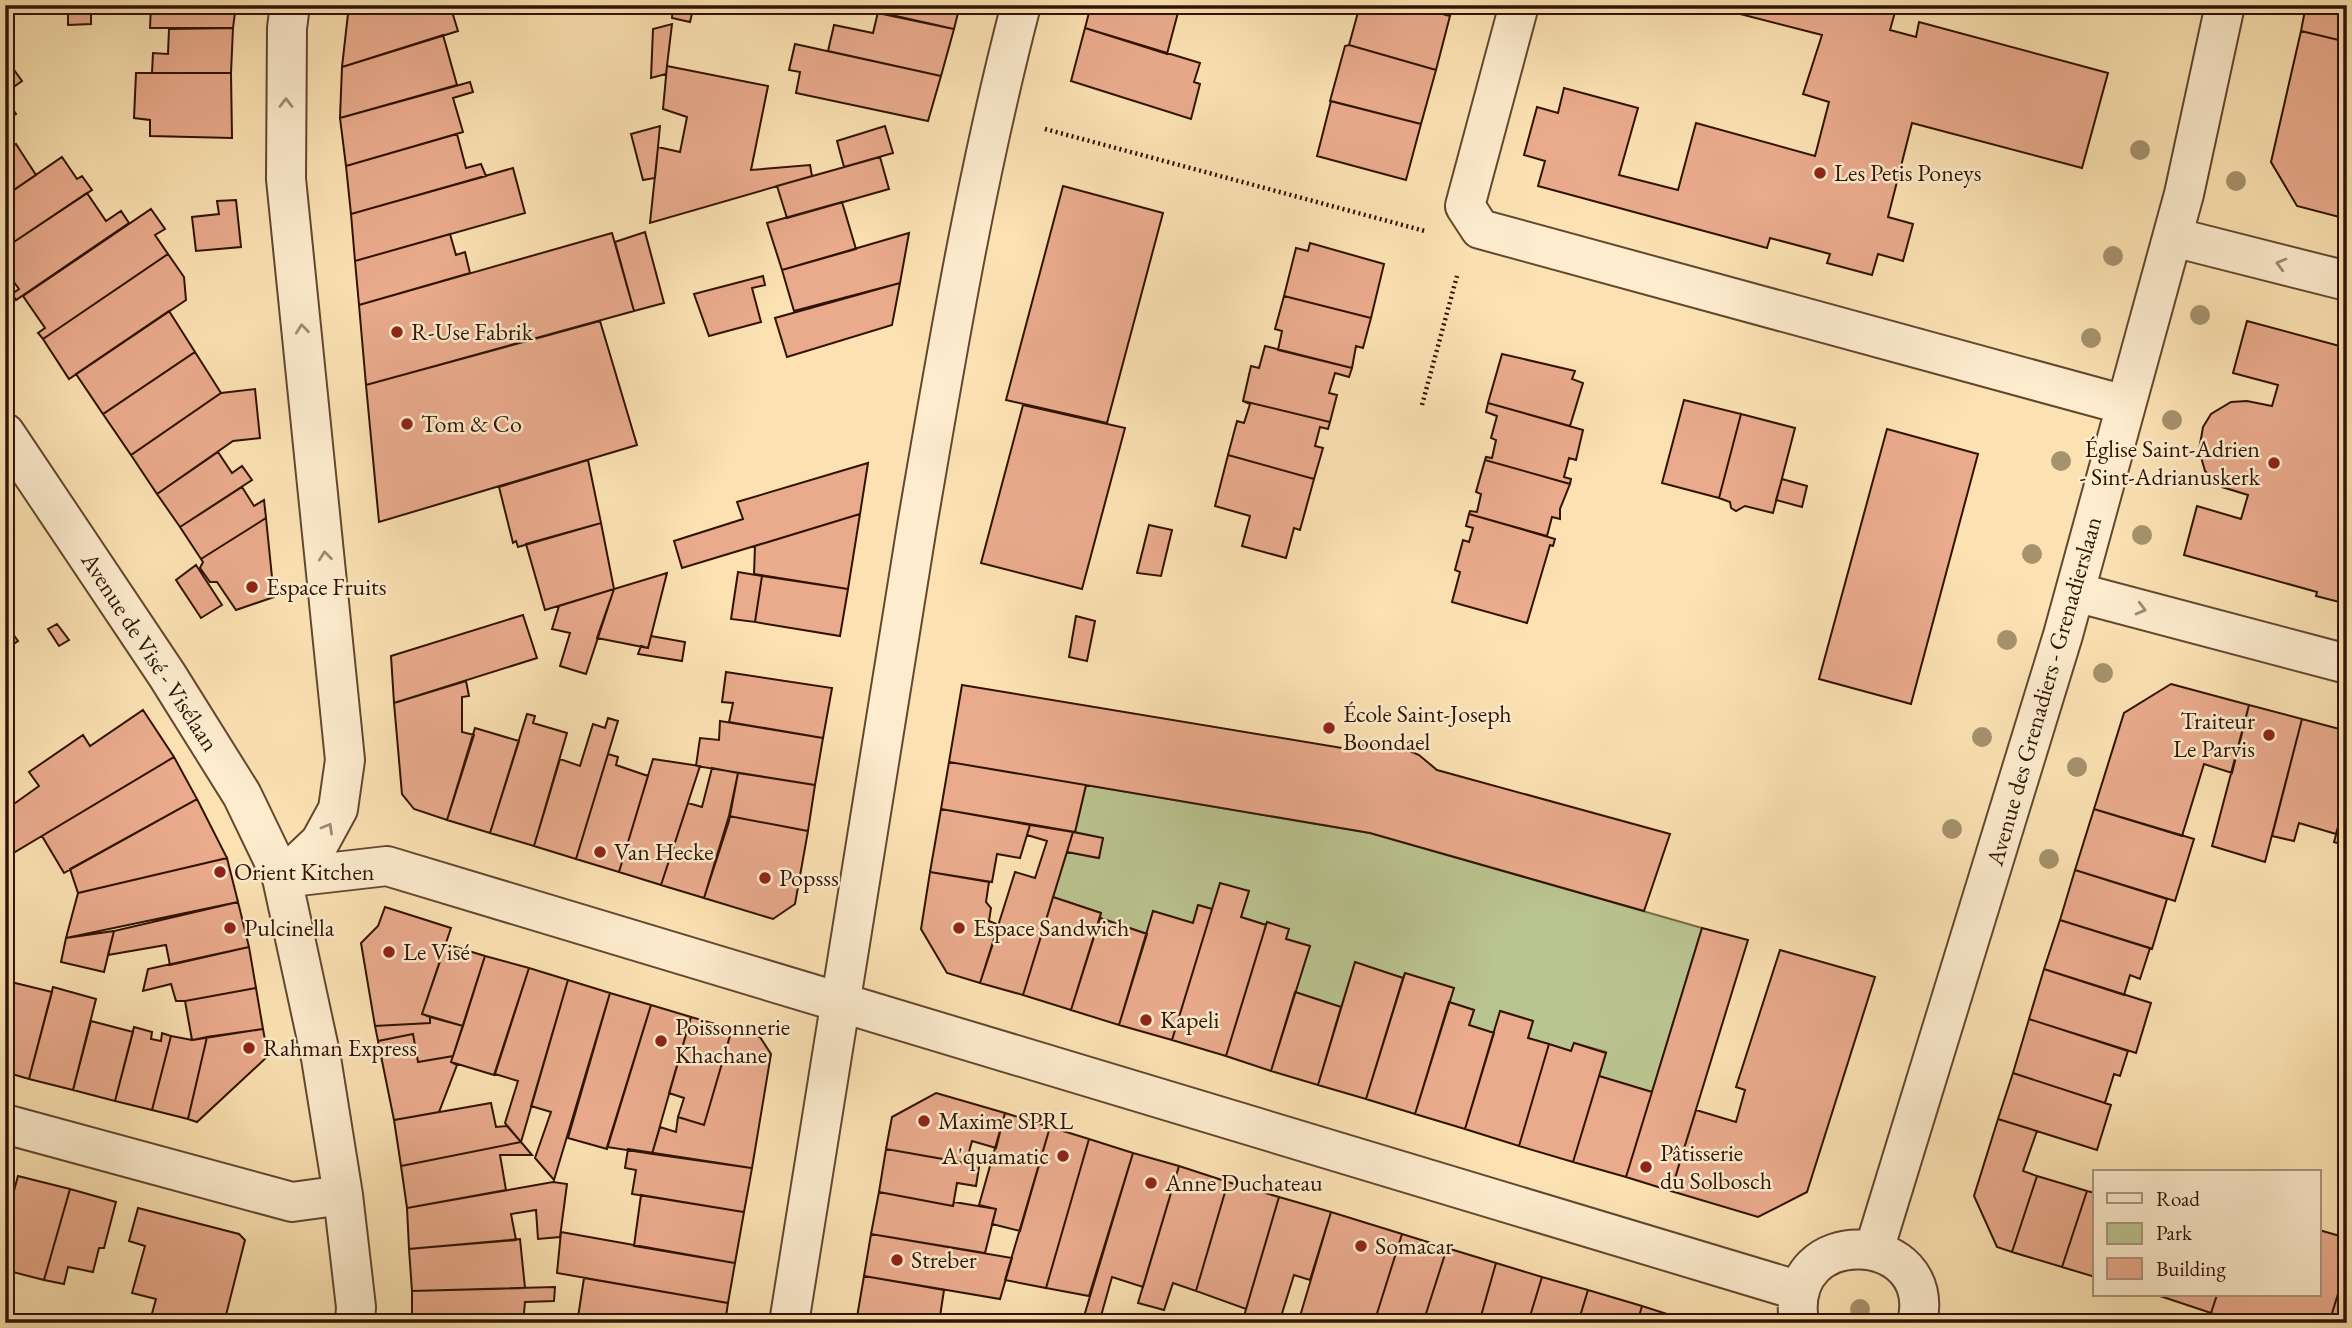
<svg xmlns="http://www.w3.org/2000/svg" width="2352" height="1328" font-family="'EB Garamond',serif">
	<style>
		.green { fill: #bac490; stroke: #756c4a; stroke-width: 2 }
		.building { fill: #eaab8d; stroke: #301303; stroke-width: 2 }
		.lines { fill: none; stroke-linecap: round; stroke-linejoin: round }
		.minor-casing { stroke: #63472f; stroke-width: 42 }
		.path { stroke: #301303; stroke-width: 4.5; stroke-dasharray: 2 3.5; stroke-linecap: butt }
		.minor { stroke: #fdecce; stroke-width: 38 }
		.tree { fill: #a6926d }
		.oneway { stroke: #a18a73 }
		.poi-dot { fill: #8f2418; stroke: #fdecce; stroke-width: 2.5 }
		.labels { text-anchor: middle; stroke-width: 5; stroke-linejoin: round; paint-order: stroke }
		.poi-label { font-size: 24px; fill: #301303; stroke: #fdecce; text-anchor: start }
		.street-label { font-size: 24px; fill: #301303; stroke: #fdecce }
	</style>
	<rect width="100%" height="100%" fill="#fce2b3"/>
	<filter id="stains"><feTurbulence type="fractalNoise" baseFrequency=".00286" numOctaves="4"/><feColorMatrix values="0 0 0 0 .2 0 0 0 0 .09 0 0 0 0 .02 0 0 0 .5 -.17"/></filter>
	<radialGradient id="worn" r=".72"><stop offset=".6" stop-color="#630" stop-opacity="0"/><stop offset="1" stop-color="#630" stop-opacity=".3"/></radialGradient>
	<path class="green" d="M1086,785L1370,833L1702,928L1652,1092L1599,1076L1606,1052L1574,1043L1571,1051L1528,1038L1533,1021L1501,1011L1494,1033L1469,1025L1474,1010L1449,1002L1405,973L1403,978L1355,963L1341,1007L1295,992L1310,946L1286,939L1267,923L1266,925L1241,917L1248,891L1212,909L1198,905L1193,923L1153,911L1147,934L1100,918L1101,913L1053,897L1067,852L1098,858L1103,838L1075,832Z"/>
	<path class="building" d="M68,5H91V24L68,25Z
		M151,5H236L233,28H150Z
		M349,5H450L458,31L342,67Z
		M673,5H694L690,22L672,18Z
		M869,5H960L954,29L868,11Z
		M1091,5H1180L1167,54L1085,28Z
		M1360,5H1409L1450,16L1436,70L1349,45Z
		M1409,5H1453L1450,16Z
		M1705,5H1897L1890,30L1916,37L1919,22L2108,73L2082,168L1912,123L1888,217L1913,224L1903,261L1878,254L1872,275L1827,263L1830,254L1770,238L1767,248L1538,186L1545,161L1524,155L1537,107L1558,113L1564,88L1638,108L1619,175L1678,190L1696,123L1815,156L1829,102L1803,94L1822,35Z
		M2306,5H2347V42L2301,31Z
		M878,12L954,29L941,76L828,51L834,25L873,33Z
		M672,24L666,74L651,78L653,29Z
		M233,28L231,73H152L153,53L168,54L169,29Z
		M1085,28L1200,63L1194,82L1200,84L1191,119L1071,81Z
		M2301,31L2347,42V219L2297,206L2271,162Z
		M443,35L457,85L340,118L342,67Z
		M795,44L941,76L928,121L796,93L800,72L789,70Z
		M1349,45L1436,70L1421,124L1330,101L1345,46Z
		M9,63L22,81L5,93V66Z
		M667,66L768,86L751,170L810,165L812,176L650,223L658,147L680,152L687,117L663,109Z
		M136,73H231L232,138L150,136V120L134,118Z
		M470,82L473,92L453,98L463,132L346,166L340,118Z
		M5,98L16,114L5,121Z
		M1331,101L1421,124L1406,180L1317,156Z
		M660,126L655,178L643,180L631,134Z
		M885,126L893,153L844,167L837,141Z
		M457,134L466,168L481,164L486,176L351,214L346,166Z
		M16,144L36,175L5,196V150Z
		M62,157L77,179L82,176L92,190L5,248V196Z
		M880,157L889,189L787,218L777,186Z
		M513,168L525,213L355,261L351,214Z
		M1063,186L1163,213L1107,423L1006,400Z
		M87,193L106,221L121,211L129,223L16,300L12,294L19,289L5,270V248Z
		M236,200L241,247L196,251L192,217L219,214L217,201Z
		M842,202L856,249L782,270L767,223Z
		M151,209L165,229L155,235L168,254L43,339L38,333L45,328L23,296Z
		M645,232L664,303L634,311L615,242Z
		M612,233L634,311L366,385L359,305Z
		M909,233L900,283L794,311L782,270Z
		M450,234L456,255L465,252L470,273L359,305L355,261Z
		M1310,243L1384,264L1371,318L1284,296L1296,248L1308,251Z
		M168,254L184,277L186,300L69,379L43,339Z
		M763,276L765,285L752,288L761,322L709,336L694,294Z
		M900,283L892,325L787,357L775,318Z
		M1284,296L1371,318L1363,348L1356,346L1352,368L1278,350L1282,331L1275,329Z
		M169,311L195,352L103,414L76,374Z
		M600,321L637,445L379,522L366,385Z
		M2247,321L2347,348V604L2316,596L2317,592L2184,555L2197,506L2241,519L2248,495L2222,487L2205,471L2199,450L2203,427L2211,414L2231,402L2247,401L2272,406L2278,385L2233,373Z
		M1265,346L1352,368L1349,377L1335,373L1329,393L1337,395L1330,422L1243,401L1251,366L1259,368Z
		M195,352L221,393L131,455L103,414Z
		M1502,354L1575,371L1572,379L1583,383L1570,426L1488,403Z
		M255,389L260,438L233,441L157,494L131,455L221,393Z
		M1684,400L1741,414L1719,498L1662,483Z
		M1243,401L1330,422L1328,429L1320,427L1315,446L1323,448L1314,479L1228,455L1237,421L1244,423L1250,404Z
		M1488,403L1583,430L1576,460L1569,458L1564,477L1571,479L1570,484L1485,460L1486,457L1492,458L1496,440L1491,438L1497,416L1486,412Z
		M1023,405L1125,428L1082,589L981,563Z
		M1741,414L1795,428L1773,513L1745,506L1736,511L1731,508L1730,502L1719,498Z
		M1887,429L1978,454L1911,704L1819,679Z
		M218,452L232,473L242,466L252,480L180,527L157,494Z
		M1228,455L1314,479L1300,530L1294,528L1286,558L1242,546L1250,516L1215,506Z
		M588,460L601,523L518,547L516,541L513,543L499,487Z
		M1485,460L1570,484L1560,509V519L1552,517L1547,536L1469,514L1470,511L1477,512L1481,494L1476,492Z
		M868,463L860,514L682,568L674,541L743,519L737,502Z
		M1782,479L1807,486L1802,507L1776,500Z
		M242,487L254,506L264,500L266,518L201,559L180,527Z
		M860,514L848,589L754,574L755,546Z
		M1469,514L1555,539L1553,546L1550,545L1527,623L1452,602L1460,572L1455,570L1463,540L1469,542L1473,528L1466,526Z
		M266,518L274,597L236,610L217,582H210L200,568L203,562L201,559Z
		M601,523L614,589L545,610L526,544Z
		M1149,525L1172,530L1161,576L1137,573Z
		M196,565L222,605L201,618L176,580Z
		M738,572L762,576L755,622L731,619Z
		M667,573L648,648L597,638L614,589Z
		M762,576L848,589L840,636L755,622Z
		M614,589L586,674L560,666L570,633L552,629L559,606Z
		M523,615L537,658L394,703L391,656Z
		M1076,616L1095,621L1087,661L1069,657Z
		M5,623L18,641L5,650Z
		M57,624L69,640L59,646L48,629Z
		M651,636L685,642L682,661L638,654L641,646L648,648Z
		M726,672L832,688L823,738L729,722L733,703L722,702Z
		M466,681L469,696L462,697V732L474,735L447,820L414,809L402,794L394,703Z
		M2171,684L2249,705L2232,773L2204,764L2182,836L2094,809L2124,713Z
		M962,685L1348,749L1374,743L1396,745L1419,755L1437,770L1670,834L1644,911L1370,833L949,762Z
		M2249,705L2302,719L2265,862L2212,846Z
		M143,710L174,757L5,858V816L13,811L11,806L39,786L29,772L83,735L90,746Z
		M527,714L535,716L533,723L567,733L534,846L490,833Z
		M608,718L618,721L576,859L534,846L560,759L580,766L593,724L605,728Z
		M2302,719L2347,731V794L2336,834L2299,823L2294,841L2272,836Z
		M720,721L823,738L815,785L696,766L700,738L719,740Z
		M475,728L519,741L490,833L447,820Z
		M608,754L618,757L616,765L648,776L619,872L576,859Z
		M174,757L197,799L64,873L42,836Z
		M653,759L700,766L661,885L619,872Z
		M949,762L1086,785L1075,832L941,809Z
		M712,768L738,773L729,821L704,898L661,885L688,803L702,807Z
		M738,773L815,785L808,831L729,816Z
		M2347,794V846L2334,842Z
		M197,799L227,858L78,893L70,869Z
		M941,809L1030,825L1020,858L997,854L992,882L930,872Z
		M2094,809L2194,839L2175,901L2075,870Z
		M729,816L808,831L795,904L773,919L704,898Z
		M1030,825L1073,832L1023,995L980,983L1015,872L1035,878L1047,841L1027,835Z
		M1073,832L1103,838L1099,858L1067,852Z
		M227,858L238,902L66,938L78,893Z
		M2075,870L2167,899L2152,949L2060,920Z
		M930,872L989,882L986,902L991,908L989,921L999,925L980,983L947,973L921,929Z
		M1220,883L1249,891L1241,917L1266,925L1226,1056L1172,1040Z
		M1053,897L1101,913L1071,1010L1023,995Z
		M238,902L249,947L170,965L166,945L108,955L114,931Z
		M1198,905L1212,909L1172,1040L1119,1025L1153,911L1193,923Z
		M385,907L451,928L422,1014L430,1017V1023L375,1026L361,943L378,926Z
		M1100,918L1147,934L1119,1025L1071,1010Z
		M2060,920L2150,948L2140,979L2130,975L2124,995L2044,969Z
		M1267,922L1289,929L1286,939L1310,946L1271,1071L1226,1056Z
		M1702,928L1748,940L1671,1191L1626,1177Z
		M114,931L104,972L61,962L66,938Z
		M446,944L485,956L463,1026L422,1014Z
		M249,947L256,988L185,1001H176L171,984L143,991L148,969Z
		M1780,950L1875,977L1807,1192L1758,1217L1671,1191L1696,1110L1736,1122L1745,1090L1736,1087Z
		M485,956L529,968L494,1075L451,1062Z
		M1355,962L1403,978L1366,1099L1318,1085Z
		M529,968L568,980L521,1142L505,1123L518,1081L495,1074Z
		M2044,969L2151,1003L2136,1053L2029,1019Z
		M1405,973L1454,988L1415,1114L1366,1099Z
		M568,980L610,993L554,1180L535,1158L551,1112L531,1106Z
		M11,982L52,992L29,1079L5,1072V1002Z
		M53,987L96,999L73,1090L29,1079Z
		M256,988L263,1029L192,1040L185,1001Z
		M1295,992L1341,1007L1318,1085L1271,1071Z
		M610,993L651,1005L607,1149L568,1138Z
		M1449,1002L1474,1010L1469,1025L1494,1033L1465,1129L1415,1114Z
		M651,1005L691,1017L652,1154L607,1147Z
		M1500,1011L1533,1021L1528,1038L1549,1044L1519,1146L1465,1129Z
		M430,1017L463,1026L453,1056L418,1062L413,1034L378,1041L375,1026L430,1023Z
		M691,1017L732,1029L704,1125L678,1117L684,1098L669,1093Z
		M2029,1019L2128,1051L2120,1076L2114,1074L2105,1103L2013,1073Z
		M91,1021L133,1032L115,1101L73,1090Z
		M134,1027L152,1032L151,1039L161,1041L162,1033L171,1036L152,1110L115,1101Z
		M263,1029L268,1056L197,1122L188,1119L207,1037Z
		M732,1029L760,1037L771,1054L752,1168L652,1154L660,1127L676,1132L678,1117L704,1125Z
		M413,1034L418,1062L453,1056L451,1062L457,1065L439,1112L394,1120L378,1041Z
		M171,1036L192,1040L207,1037L188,1119L152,1110Z
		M1574,1043L1606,1053L1573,1162L1519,1146L1549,1044L1571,1051Z
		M2013,1073L2111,1105L2097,1150L1998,1119Z
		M1599,1076L1652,1092L1626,1177L1573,1162Z
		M936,1093L1005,1113L996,1148L972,1141L966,1163L886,1149L892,1117Z
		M491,1103L496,1127L507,1126L521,1142L401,1166L394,1120Z
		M1005,1113L1050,1127L1020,1231L992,1224L996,1209L979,1205Z
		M1998,1119L2037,1131L2023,1171L2037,1176L2012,1252L1997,1247L1974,1196Z
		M1050,1127L1089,1139L1046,1288L1005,1280Z
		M1089,1139L1133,1153L1089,1296L1046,1288Z
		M521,1142L532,1155H500L506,1190L407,1208L401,1166Z
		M628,1149L752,1168L744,1212L632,1194L636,1170L625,1168Z
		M886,1149L966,1163L967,1159L980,1161L976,1186L957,1183L953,1206L879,1192Z
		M1133,1153L1179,1166L1143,1287L1112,1277L1099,1323H1082Z
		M1179,1166L1228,1182L1196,1291L1173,1283L1164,1310L1138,1303Z
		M18,1176L70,1189L44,1280L5,1270V1241L10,1224L5,1223Z
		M2037,1176L2087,1191L2062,1267L2012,1252Z
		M553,1182L567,1184L560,1237L538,1239L536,1210L511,1214L516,1240L409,1249L407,1208Z
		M1228,1182L1279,1197L1246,1309L1196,1291Z
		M70,1189L116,1202L104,1248H99L93,1272L68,1267L64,1284L44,1280Z
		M2087,1191L2095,1193V1277L2062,1267Z
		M879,1192L953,1206L954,1202L996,1209L985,1253L871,1234Z
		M641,1195L744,1212L735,1263L634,1246Z
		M1279,1197L1331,1212L1310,1280L1294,1275L1279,1323H1242Z
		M138,1208L239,1234L245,1240L226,1315L239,1319L238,1323H172L151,1317L156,1299L132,1293L145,1246L129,1241Z
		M1331,1212L1402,1234L1374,1323H1298Z
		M2319,1230L2347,1238V1265L2329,1323H2244L2211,1313L2217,1295H2319Z
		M561,1232L735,1263L728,1303L557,1273Z
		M871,1234L1012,1258L1000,1299L864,1276Z
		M1402,1234L1447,1248L1423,1323H1374Z
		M520,1239L525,1288L412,1291L409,1249Z
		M1447,1248L1496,1263L1479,1323H1423Z
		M1496,1263L1542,1277L1528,1323H1479Z
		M2347,1265V1323H2329Z
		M864,1276L944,1290L939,1323H856Z
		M1542,1277L1588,1290L1578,1323H1528Z
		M584,1278L728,1303L725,1323H607L578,1317Z
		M555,1287L554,1301L525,1302L523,1323H412V1291Z
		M1588,1290L1642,1306L1637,1323H1578Z
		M2157,1295H2217L2211,1313Z
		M1642,1306L1695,1323H1637Z"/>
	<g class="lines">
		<defs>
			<path id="minor" d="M1519,5L1465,206L1480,229L2125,405
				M2173,237L2347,281
				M5,433L167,675L242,795L282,878L321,1058L343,1195L356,1307L355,1323
				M2075,592L2347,664
				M282,878L387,866L1800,1291
				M282,878L320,842L338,809L345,760L286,179L287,28L290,5
				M5,1124L292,1202L343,1195
				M1874,1250L2063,635L2184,194L2225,5
				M789,1323C832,1057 872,791 917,526C947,351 976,177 1021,5
				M1799,1323C1782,1220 1940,1230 1917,1323"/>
		</defs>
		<use href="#minor" class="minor-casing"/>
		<path class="path" d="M1045,129L1425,231
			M1422,405L1457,276"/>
		<use href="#minor" class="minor"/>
	</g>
	<g class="tree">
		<circle cx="2140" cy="150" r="10"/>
		<circle cx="2236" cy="181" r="10"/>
		<circle cx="2113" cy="256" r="10"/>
		<circle cx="2200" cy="315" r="10"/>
		<circle cx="2091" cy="338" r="10"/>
		<circle cx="2172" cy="420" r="10"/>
		<circle cx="2061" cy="461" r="10"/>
		<circle cx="2142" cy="535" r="10"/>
		<circle cx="2032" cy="554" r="10"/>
		<circle cx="2007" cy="640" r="10"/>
		<circle cx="2103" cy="673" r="10"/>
		<circle cx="1982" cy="737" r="10"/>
		<circle cx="2077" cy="767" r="10"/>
		<circle cx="1952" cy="829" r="10"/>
		<circle cx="2049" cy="859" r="10"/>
		<circle cx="1860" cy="1309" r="10"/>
	</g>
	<defs><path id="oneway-chevron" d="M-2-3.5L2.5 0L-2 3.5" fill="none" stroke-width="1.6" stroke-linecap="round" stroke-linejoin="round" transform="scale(1.75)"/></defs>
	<g class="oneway">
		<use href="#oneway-chevron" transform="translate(286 103) rotate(-90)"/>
		<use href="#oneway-chevron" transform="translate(2281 264) rotate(-165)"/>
		<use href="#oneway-chevron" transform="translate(302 329) rotate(-96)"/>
		<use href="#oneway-chevron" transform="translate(325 556) rotate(-96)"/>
		<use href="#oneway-chevron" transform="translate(2141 609) rotate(15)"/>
		<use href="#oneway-chevron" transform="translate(328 828) rotate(-60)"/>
	</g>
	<g class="poi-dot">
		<circle cx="1820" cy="173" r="7"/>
		<circle cx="397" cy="332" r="7"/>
		<circle cx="407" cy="424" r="7"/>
		<circle cx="2274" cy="463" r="7"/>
		<circle cx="252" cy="587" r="7"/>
		<circle cx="1329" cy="728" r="7"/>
		<circle cx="2269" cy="735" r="7"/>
		<circle cx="600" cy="852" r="7"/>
		<circle cx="220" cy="872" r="7"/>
		<circle cx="765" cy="878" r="7"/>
		<circle cx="230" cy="928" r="7"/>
		<circle cx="959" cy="928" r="7"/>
		<circle cx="389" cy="952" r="7"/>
		<circle cx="1146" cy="1020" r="7"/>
		<circle cx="661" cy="1041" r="7"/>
		<circle cx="249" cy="1048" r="7"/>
		<circle cx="924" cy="1121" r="7"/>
		<circle cx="1063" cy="1156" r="7"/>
		<circle cx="1646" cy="1167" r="7"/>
		<circle cx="1151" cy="1183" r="7"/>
		<circle cx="1361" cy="1246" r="7"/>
		<circle cx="897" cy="1260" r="7"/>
	</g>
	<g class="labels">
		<g class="poi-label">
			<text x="1834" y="181">Les Petis Poneys</text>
			<text x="411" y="340">R-Use Fabrik</text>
			<text x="421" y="432">Tom &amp; Co</text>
			<text x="2260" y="457" text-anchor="end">Église Saint-Adrien<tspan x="2260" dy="28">- Sint-Adrianuskerk</tspan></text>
			<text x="266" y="595">Espace Fruits</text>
			<text x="1343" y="722">École Saint-Joseph<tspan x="1343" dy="28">Boondael</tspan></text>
			<text x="2255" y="729" text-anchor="end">Traiteur<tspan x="2255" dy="28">Le Parvis</tspan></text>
			<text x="614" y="860">Van Hecke</text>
			<text x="234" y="880">Orient Kitchen</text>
			<text x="779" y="886">Popsss</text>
			<text x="244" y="936">Pulcinella</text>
			<text x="973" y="936">Espace Sandwich</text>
			<text x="403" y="960">Le Visé</text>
			<text x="1160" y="1028">Kapeli</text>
			<text x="675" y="1035">Poissonnerie<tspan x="675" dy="28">Khachane</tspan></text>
			<text x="263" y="1056">Rahman Express</text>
			<text x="938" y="1129">Maxime SPRL</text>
			<text x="1660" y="1161">Pâtisserie<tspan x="1660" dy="28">du Solbosch</tspan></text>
			<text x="1049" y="1164" text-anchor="end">A'quamatic</text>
			<text x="1165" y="1191">Anne Duchateau</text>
			<text x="1375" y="1254">Somacar</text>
			<text x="911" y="1268">Streber</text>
		</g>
		<g class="street-label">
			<text transform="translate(150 652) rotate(57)" y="8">Avenue de Visé - Visélaan</text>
			<text transform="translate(2044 691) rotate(-74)" y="8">Avenue des Grenadiers - Grenadierslaan</text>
		</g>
	</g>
	<rect width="2352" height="1328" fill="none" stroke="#fce2b3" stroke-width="28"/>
	<rect x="7" y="7" width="2338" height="1314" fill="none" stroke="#301303" stroke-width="3.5"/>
	<rect x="14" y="14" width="2324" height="1300" fill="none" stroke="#301303" stroke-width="2"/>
	<rect x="2093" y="1170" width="228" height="126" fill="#fdecce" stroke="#ab957d" stroke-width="2"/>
	<rect x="2107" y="1193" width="35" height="10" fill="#fdecce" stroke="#ab957d" stroke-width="2"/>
	<text x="2156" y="1206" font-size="21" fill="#301303">Road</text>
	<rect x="2107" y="1223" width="35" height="21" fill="#bac490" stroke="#ab957d" stroke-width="2"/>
	<text x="2156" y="1240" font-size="21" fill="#301303">Park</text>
	<rect x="2107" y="1258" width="35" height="21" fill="#eaab8d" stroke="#ab957d" stroke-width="2"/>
	<text x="2156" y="1276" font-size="21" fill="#301303">Building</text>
	<rect width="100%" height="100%" filter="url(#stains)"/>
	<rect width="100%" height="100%" fill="url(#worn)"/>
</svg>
